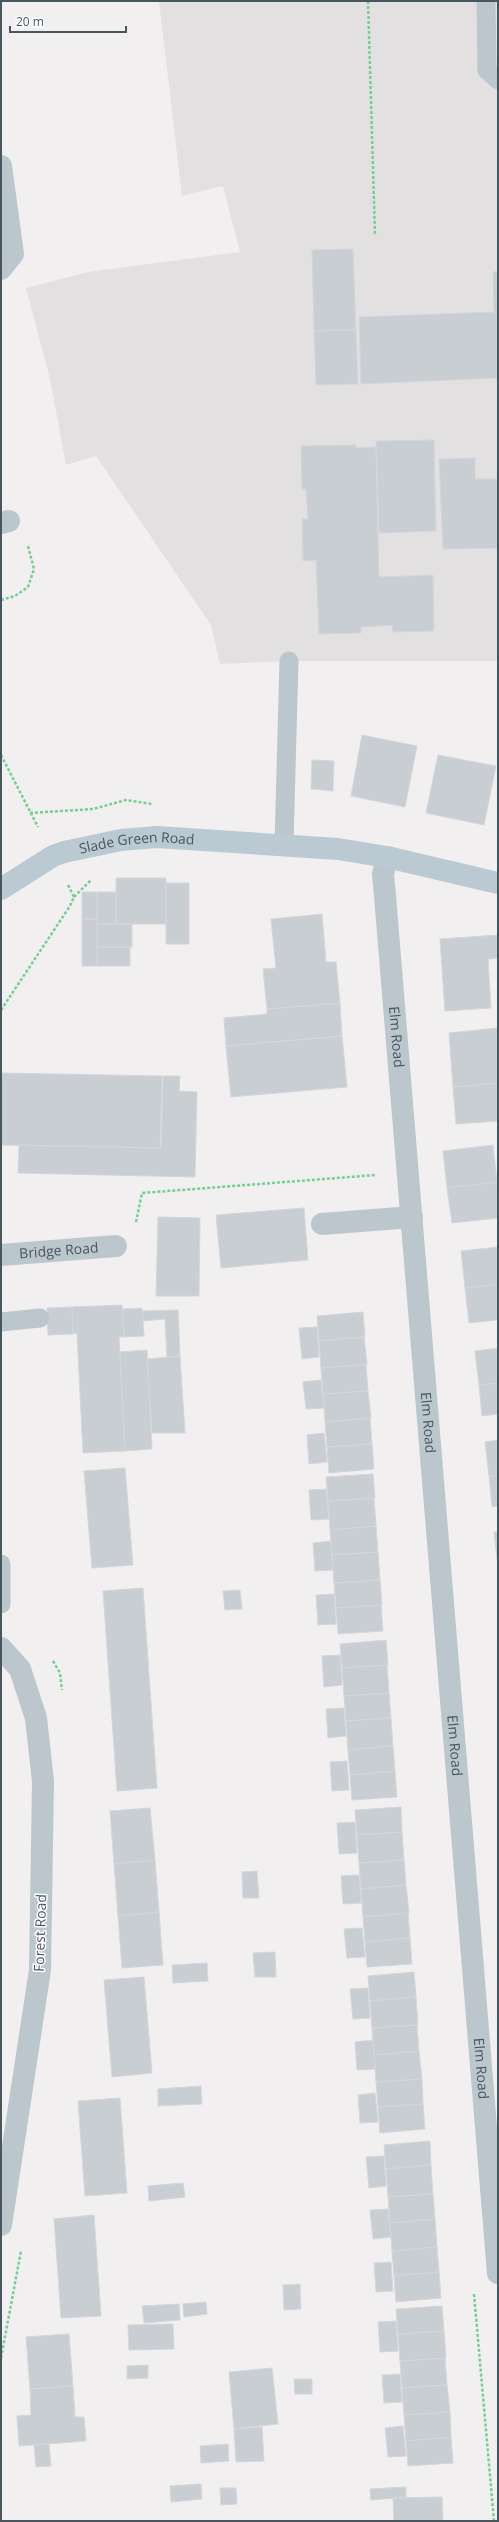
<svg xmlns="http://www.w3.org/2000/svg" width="499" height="2522" font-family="'Open Sans',sans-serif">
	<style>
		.education { fill: #e3e0e2 }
		.building { fill: #c9ced2; stroke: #d3d7db }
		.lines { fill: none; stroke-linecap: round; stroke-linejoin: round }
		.path { stroke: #74cf91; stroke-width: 2.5; stroke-dasharray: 3 2; stroke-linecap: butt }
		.lane { stroke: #bbc7cd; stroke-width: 19 }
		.street { stroke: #bbc7cd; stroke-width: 22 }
		.secondary { stroke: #bbcad2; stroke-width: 22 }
		.labels { text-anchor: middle; stroke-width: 3; stroke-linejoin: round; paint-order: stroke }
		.street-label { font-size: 14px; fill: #47575d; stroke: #fff }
	</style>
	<rect width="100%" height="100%" fill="#f2eff0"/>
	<path class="education" d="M159,1H498V661H289L220,664L211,625L96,456L66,465L50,379L26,288L88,272L240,252L223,186L182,196Z"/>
	<path class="building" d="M353,249L356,330L314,331L312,250Z
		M498,271V312H494L493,272Z
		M494,312H498L497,378L361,384L359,317Z
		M356,330L358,384L316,385L314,331Z
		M434,440L436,531L379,533L376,441Z
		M356,445V448L376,447L379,577L433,575L434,631L393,632L392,625L361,627V633L319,634L316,560L303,561L302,519H308L306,489H302L301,446Z
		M475,458V479H498V548L443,549L439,459Z
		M362,735L417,746L405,807L351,796Z
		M438,755L496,766L484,825L426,813Z
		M312,760L334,761L333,791L311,789Z
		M116,878H166V924H116Z
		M166,883H189V944H166Z
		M82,892H97V919H82Z
		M97,892H116V924H97Z
		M322,914L326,962H336L340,1003L267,1009L263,969L276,968L271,919Z
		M82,919H97V966H82Z
		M97,924H132V947H97Z
		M498,935V958L488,959L491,1008L445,1011L440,939Z
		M97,947H130V966H97Z
		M340,1003L342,1036L226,1046L224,1018L267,1014V1009Z
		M498,1028V1083L453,1087L449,1033Z
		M342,1036L347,1087L231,1097L226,1046Z
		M1,1073L162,1076L160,1148L1,1145Z
		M163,1076H180L179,1091L197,1092L195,1177L18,1173L19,1145L161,1148Z
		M498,1083V1121L456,1124L453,1087Z
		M493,1145L497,1182L447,1188L443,1151Z
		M497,1182L498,1218L452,1223L447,1188Z
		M304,1208L308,1260L221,1268L216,1215Z
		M158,1217L200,1218L199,1296H156Z
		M498,1247V1284L465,1288L461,1251Z
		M498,1284V1320L469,1323L465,1288Z
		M122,1305L124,1337H119L125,1451L83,1453L77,1333L73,1334L72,1307Z
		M72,1307L73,1334L48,1335L47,1308Z
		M142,1308L144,1336L124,1337L122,1309Z
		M178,1310L180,1356L167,1357L165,1319L143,1321L142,1311Z
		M363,1312L365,1337L319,1341L317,1316Z
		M317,1327L319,1357L302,1359L299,1328Z
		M364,1337L367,1364L321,1368L319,1341Z
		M498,1348V1383L479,1385L475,1351Z
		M147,1350L152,1449L125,1451L120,1352Z
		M180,1356L185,1433H152L147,1359Z
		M366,1364L368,1391L323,1394L321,1368Z
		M321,1380L324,1408L306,1409L303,1382Z
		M498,1383V1414L482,1416L479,1385Z
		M368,1391L371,1418L325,1422L323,1394Z
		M370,1418L372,1444L327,1447L325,1422Z
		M324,1433L327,1462L309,1464L307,1435Z
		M498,1440V1475L489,1476L485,1442Z
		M372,1444L374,1469L329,1473L327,1447Z
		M125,1468L133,1565L92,1568L84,1471Z
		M373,1474L375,1498L328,1501L326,1477Z
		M498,1475V1506L492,1507L489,1476Z
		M326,1489L329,1519L311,1520L309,1490Z
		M374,1498L376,1526L330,1530L328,1501Z
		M376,1526L378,1552L332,1555L330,1530Z
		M494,1532H498V1567Z
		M331,1541L333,1570L315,1571L313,1543Z
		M378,1552L380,1580L334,1583L332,1555Z
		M380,1580L382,1605L336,1608L334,1583Z
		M143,1588L157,1788L117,1791L103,1591Z
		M240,1590L242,1609L225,1610L223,1591Z
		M334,1594L336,1624L318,1625L316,1595Z
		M381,1605L383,1631L338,1634L336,1608Z
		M386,1640L388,1665L342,1668L340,1644Z
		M340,1655L342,1685L324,1687L322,1656Z
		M387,1665L389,1693L344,1696L342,1668Z
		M389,1693L391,1718L346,1721L344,1696Z
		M344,1708L346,1736L328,1738L326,1709Z
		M391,1718L393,1746L348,1750L346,1721Z
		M393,1746L395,1771L350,1775L348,1750Z
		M347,1761L349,1790L332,1791L330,1762Z
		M395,1771L397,1797L352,1800L350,1775Z
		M401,1807L402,1832L357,1835L355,1810Z
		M150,1808L155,1860L114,1864L110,1811Z
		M355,1822L357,1853L339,1854L337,1823Z
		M402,1832L404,1860L359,1863L357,1835Z
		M155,1860L159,1912L118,1916L114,1864Z
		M404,1860L406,1885L361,1889L359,1863Z
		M257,1871L259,1898H243L242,1872Z
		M359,1875L361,1903L343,1904L341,1876Z
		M406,1885L409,1913L363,1917L361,1889Z
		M159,1912L163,1965L122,1968L118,1916Z
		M408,1913L410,1938L365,1942L363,1917Z
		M362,1928L365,1957L347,1958L344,1929Z
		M410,1938L412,1964L367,1967L365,1942Z
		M275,1952L276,1977H255L253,1953Z
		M207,1963L208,1981L173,1983L172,1965Z
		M414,1972L416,1997L370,2001L368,1976Z
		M144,1977L152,2073L112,2077L104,1980Z
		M368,1988L370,2018L353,2019L350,1989Z
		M416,1997L418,2025L372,2028L370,2001Z
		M417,2025L419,2051L374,2055L372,2028Z
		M373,2040L375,2069L357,2070L355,2042Z
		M419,2051L422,2079L376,2082L374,2055Z
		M422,2079L423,2104L378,2107L376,2082Z
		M201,2086L202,2104L158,2106V2089Z
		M375,2093L378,2122L360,2123L358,2095Z
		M120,2098L127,2193L85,2196L78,2101Z
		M423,2104L425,2129L380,2133L378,2107Z
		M430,2141L431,2165L386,2169L384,2145Z
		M384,2156L386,2186L369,2188L366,2157Z
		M431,2165L433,2194L388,2197L386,2169Z
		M183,2183L185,2197L149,2201L148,2186Z
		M433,2194L435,2219L390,2223L388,2197Z
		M388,2209L391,2237L373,2239L370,2210Z
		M94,2215L101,2316L61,2318L54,2219Z
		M435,2219L437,2247L392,2251L390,2223Z
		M437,2247L439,2272L394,2276L392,2251Z
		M391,2262L393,2291L376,2292L374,2263Z
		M439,2272L441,2298L396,2302L394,2276Z
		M300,2284L301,2309L284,2310L283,2285Z
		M206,2302L207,2314L184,2317L183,2304Z
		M179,2304L180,2320L144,2323L142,2306Z
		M442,2306L444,2331L398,2334L396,2309Z
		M396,2321L398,2351L380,2352L378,2322Z
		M173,2324L174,2349L129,2350L128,2325Z
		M444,2331L446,2358L400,2361L398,2334Z
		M69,2334L73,2386L30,2389L26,2337Z
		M445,2358L447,2385L402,2388L400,2361Z
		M148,2365V2378L127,2379V2366Z
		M272,2368L278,2424L234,2429L229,2372Z
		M400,2374L402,2402L384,2403L382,2375Z
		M294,2379H312V2394H295Z
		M447,2385L450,2412L404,2415L402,2388Z
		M73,2386L75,2417H84L86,2441L19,2446L17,2416L31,2415L30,2389Z
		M450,2412L451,2437L406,2441L404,2415Z
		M403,2426L406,2456L388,2457L385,2428Z
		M262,2427L264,2461L236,2462L234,2429Z
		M451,2437L453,2463L408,2466L406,2441Z
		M49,2444L51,2466L36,2467L34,2445Z
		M228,2444L229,2461L201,2463L200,2446Z
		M201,2484L202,2499L171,2502L170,2486Z
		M406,2487V2497L371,2500L370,2489Z
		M220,2488H236L237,2504L221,2505Z
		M442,2497L443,2521H394L393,2498Z"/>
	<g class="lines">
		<path class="path" d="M368,1L375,234
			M1,600L15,596L28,587L34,569L28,546
			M1,755L38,827
			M30,813L93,809L126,800L152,804
			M74,897L91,880
			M1,1010L70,906L74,897L68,885
			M136,1222L142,1193L376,1175
			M53,1661L60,1673L62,1690
			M474,2294L494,2521
			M1,2358L21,2251"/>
		<path class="lane" d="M486,1L487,70L498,80
			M284,844L289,661
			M1,1322L40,1318
			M1,1564V1604"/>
		<g class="street">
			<path d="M1,166L13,254L1,269"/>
			<path d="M1,523L9,521"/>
			<path id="s1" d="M387,857L383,874L385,896L498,2273"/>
			<path d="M322,1224L412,1217"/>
			<path id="s2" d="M1,1255L116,1246"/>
			<path d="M1,1648L20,1669L36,1718L43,1781L40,1970L1,2225"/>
		</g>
		<path class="secondary" id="s3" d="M1,889L53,856L64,852L121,840L157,837L338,849L387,857L498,883"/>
	</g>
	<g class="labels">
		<g class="street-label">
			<text dy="5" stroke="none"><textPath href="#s3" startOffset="147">Slade Green Road</textPath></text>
			<text dy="5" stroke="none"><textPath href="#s1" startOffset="181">Elm Road</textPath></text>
			<text dy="5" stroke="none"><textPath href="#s2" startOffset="58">Bridge Road</textPath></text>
			<text dy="5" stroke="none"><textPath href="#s1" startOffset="568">Elm Road</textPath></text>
			<text dy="5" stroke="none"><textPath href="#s1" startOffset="892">Elm Road</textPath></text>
			<text transform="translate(40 1933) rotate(-88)" y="5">Forest Road</text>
			<text dy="5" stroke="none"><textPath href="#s1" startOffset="1216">Elm Road</textPath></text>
		</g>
	</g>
	<rect width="499" height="2522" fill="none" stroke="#47575d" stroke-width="4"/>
	<path d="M10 26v6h116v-6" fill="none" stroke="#47575d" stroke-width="2"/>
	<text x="16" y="26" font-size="12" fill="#47575d" stroke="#ffffff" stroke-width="3" paint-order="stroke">20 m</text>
</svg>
